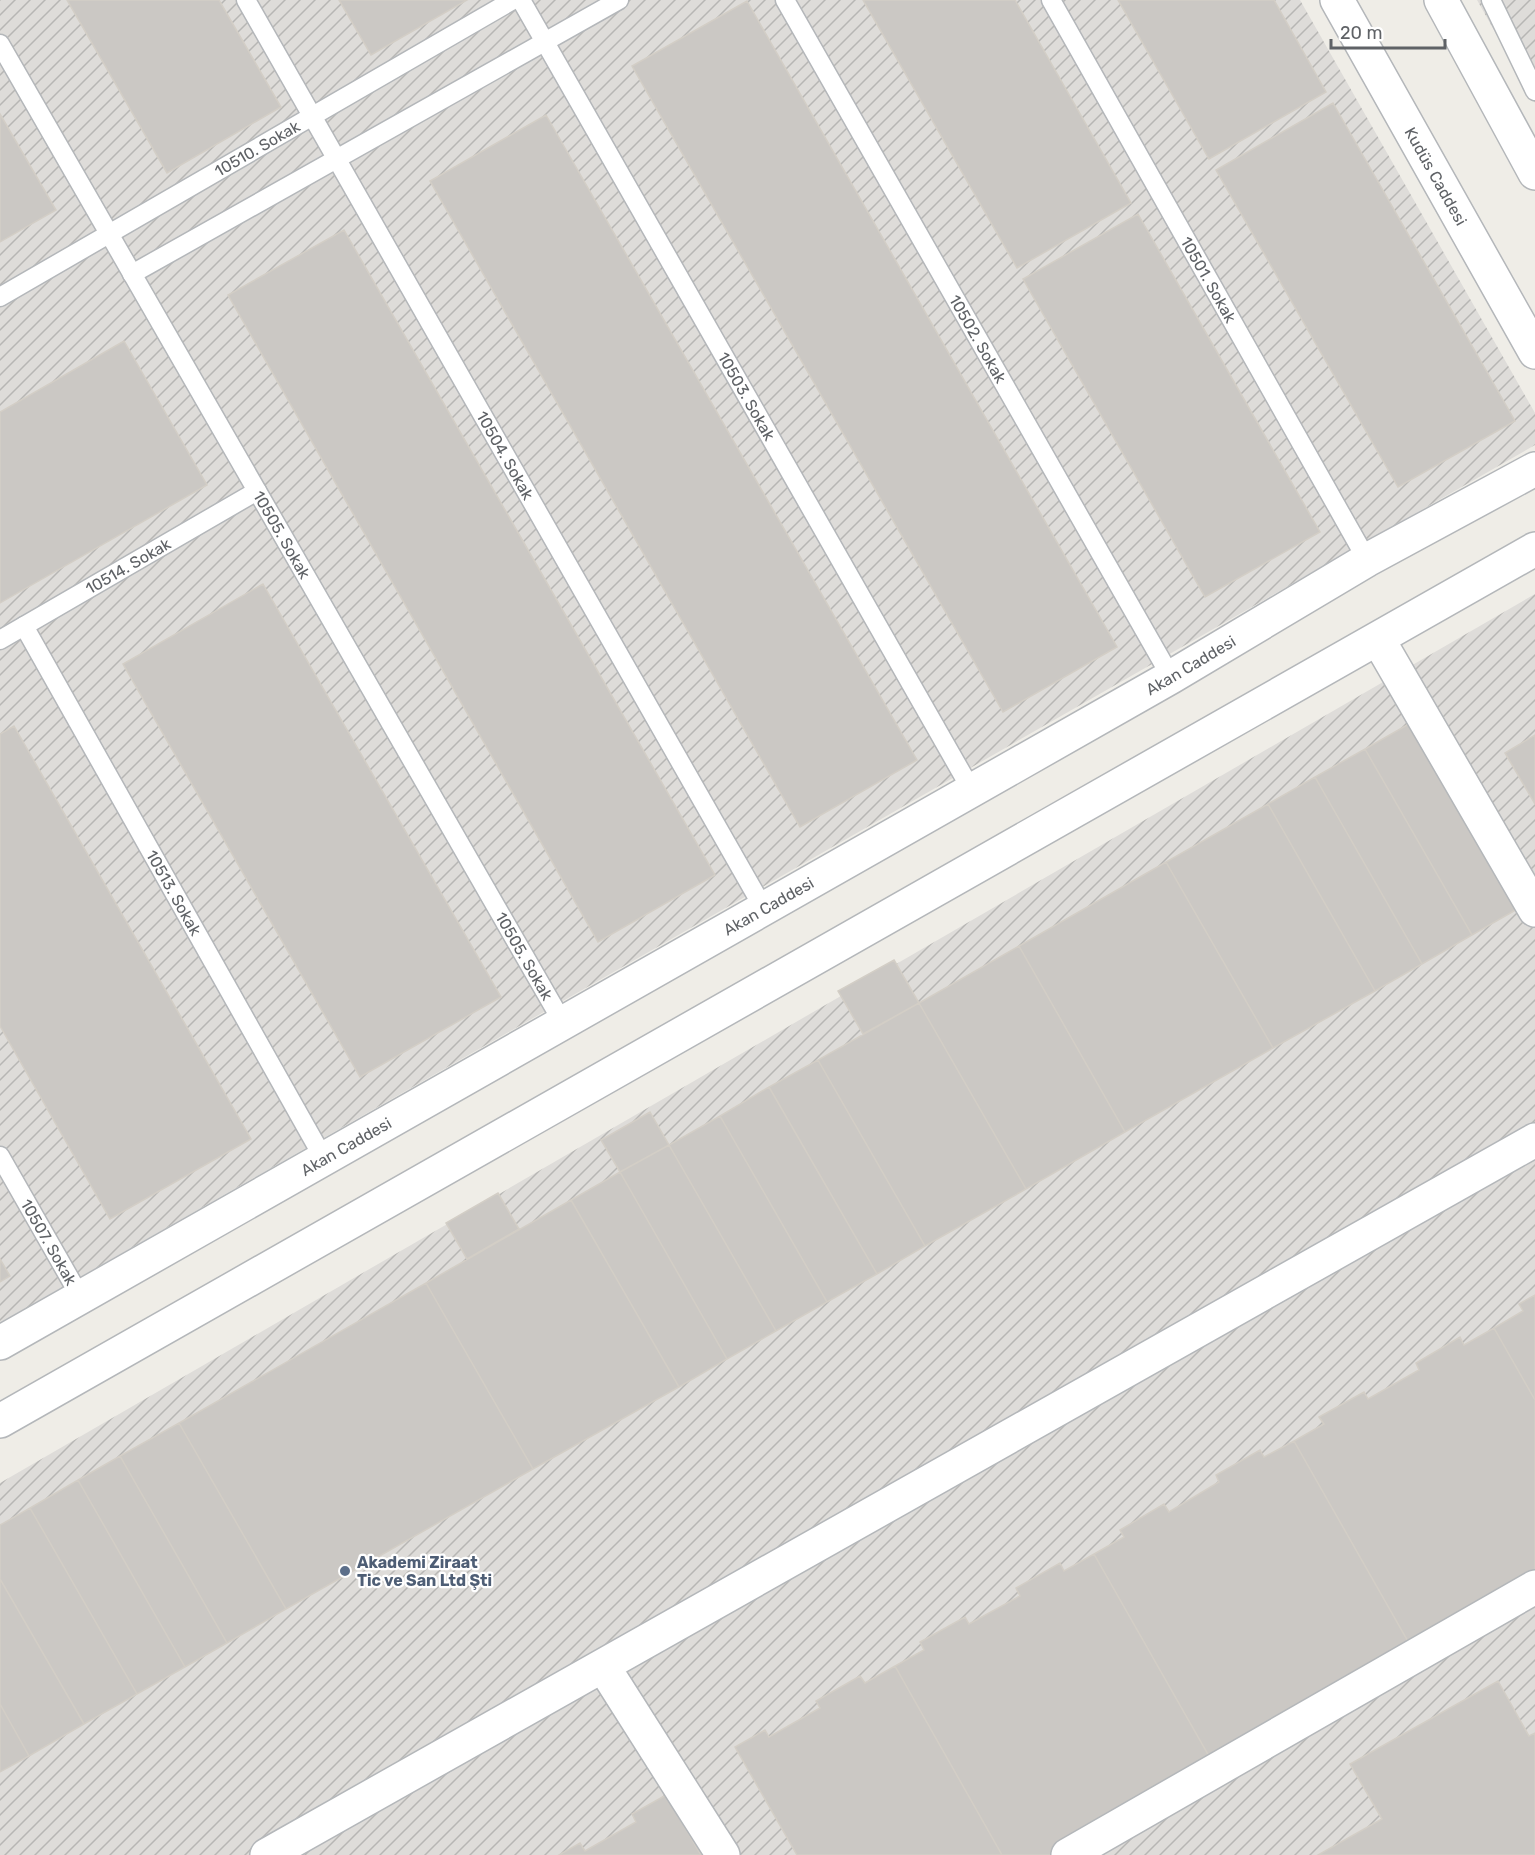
<svg xmlns="http://www.w3.org/2000/svg" width="1535" height="1855" font-family="Rubik,sans-serif">
	<style>
		.industrial { fill: url(#industrial-furrows) }
		.building { fill: #cbc8c4; stroke: #d3cec6; stroke-width: 1.5 }
		.lines { fill: none; stroke-linecap: round; stroke-linejoin: round }
		.service-casing { stroke: #b4b7ba; stroke-width: 21 }
		.minor-casing { stroke: #b4b7ba; stroke-width: 36 }
		.tertiary-casing { stroke: #b4b7ba; stroke-width: 36 }
		.service { stroke: #fff; stroke-width: 18 }
		.minor { stroke: #fff; stroke-width: 33 }
		.tertiary { stroke: #fff; stroke-width: 33 }
		.service-dot { fill: #5c6f8a; stroke: #fff; stroke-width: 2 }
		.labels { text-anchor: middle; stroke-width: 4.5; stroke-linejoin: round; paint-order: stroke }
		.street-label { font-size: 16px; fill: #5f6266; stroke: #fff }
		.service-label { font-size: 16px; font-weight: bold; fill: #4e5e75; stroke: #fff; text-anchor: start }
	</style>
	<defs>
		<pattern id="industrial-furrows" width="10" height="10" patternUnits="userSpaceOnUse" patternTransform="scale(1.5)"><rect width="10" height="10" fill="#dedcd9"/><path d="M-1 1l2-2M0 10L10 0M9 11l2-2" fill="none" stroke="#b7b6b4"/></pattern>
	</defs>
	<rect width="100%" height="100%" fill="#efede7"/>
	<path class="industrial" d="M0,0H1300L1535,413V445L0,1323Z
		M1477,0H1535V103Z
		M1535,594V1855H0V1483Z"/>
	<path class="building" d="M67,0H219L281,107L167,173Z
		M339,0H467L371,55Z
		M863,0H1015L1131,203L1017,268Z
		M1118,0H1274L1326,92L1209,159Z
		M747,1L1117,647L1003,712L632,66Z
		M1333,103L1515,421L1398,487L1216,170Z
		M0,114L56,210L0,242Z
		M546,115L917,760L800,827L430,181Z
		M1138,214L1320,532L1205,597L1023,279Z
		M344,230L715,875L598,942L228,295Z
		M124,341L207,485L0,603V412Z
		M263,584L501,997L360,1077L123,664Z
		M1414,721L1521,907L1472,935L1365,749Z
		M14,726L251,1139L110,1219L0,1026V734Z
		M1535,735V804L1505,753Z
		M1365,749L1472,935L1422,964L1315,777Z
		M1315,777L1422,964L1375,991L1268,804Z
		M1268,804L1375,991L1273,1048L1166,862Z
		M1166,862L1273,1048L1125,1132L1019,946Z
		M1019,946L1125,1132L1026,1189L919,1003Z
		M894,960L919,1003L863,1034L838,991Z
		M919,1003L1026,1189L925,1246L818,1060Z
		M818,1060L925,1246L877,1274L769,1087Z
		M769,1087L877,1274L827,1302L720,1116Z
		M650,1112L669,1145L620,1172L601,1140Z
		M720,1116L827,1302L776,1331L669,1145Z
		M669,1145L776,1331L727,1359L620,1172Z
		M620,1172L727,1359L679,1387L571,1200Z
		M498,1193L519,1229L467,1259L446,1223Z
		M571,1200L679,1387L533,1469L426,1283Z
		M0,1259L10,1276L0,1282Z
		M426,1283L533,1469L286,1609L179,1423Z
		M1535,1295V1400L1494,1328L1523,1311L1519,1304Z
		M1494,1328L1535,1400V1584L1414,1652L1294,1441L1324,1424L1319,1417L1364,1392L1368,1399L1419,1370L1416,1363L1460,1337L1464,1345Z
		M179,1423L286,1609L227,1643L120,1456Z
		M1294,1441L1414,1652L1214,1765L1094,1554L1124,1537L1120,1530L1164,1504L1169,1512L1219,1482L1216,1475L1260,1450L1264,1457Z
		M120,1456L227,1643L185,1667L78,1480Z
		M78,1480L185,1667L137,1694L30,1508Z
		M30,1508L137,1694L84,1724L0,1579V1525Z
		M1094,1554L1214,1765L1055,1855H1002L895,1666L924,1650L920,1642L965,1617L969,1624L1020,1596L1016,1588L1060,1563L1064,1571Z
		M0,1579L84,1724L29,1756L0,1704Z
		M895,1666L1002,1855H797L735,1747L765,1730L769,1737L820,1708L816,1701L860,1676L865,1683Z
		M1498,1681L1529,1736L1535,1733V1855H1318L1382,1819L1350,1764Z
		M0,1704L29,1756L0,1772Z
		M666,1795L701,1855H559L580,1843L585,1851L636,1822L632,1814Z"/>
	<g class="lines">
		<defs>
			<g id="service">
				<path id="s1" d="M246,0L764,909"/>
				<path id="s2" d="M521,0L972,791"/>
				<path id="s3" d="M785,0L1171,677"/>
				<path id="s4" d="M1051,0L1367,560"/>
				<path d="M1491,0L1535,91"/>
				<path id="s5" d="M0,44L563,1023"/>
				<path d="M132,274L619,0"/>
				<path id="s6" d="M0,297L513,0"/>
				<path id="s7" d="M24,626L324,1159"/>
				<path id="s8" d="M0,640L257,491"/>
				<path id="s9" d="M0,1156L81,1298"/>
			</g>
			<path id="minor" d="M1378,639L1535,910
				M603,1666L723,1855
				M267,1855L1535,1140
				M1068,1855L1535,1587"/>
			<g id="tertiary">
				<path id="s10" d="M1337,0L1535,352"/>
				<path d="M1441,0L1535,173"/>
				<path id="s11" d="M0,1343L1171,677L1367,560L1535,469"/>
				<path d="M0,1421L1535,549"/>
			</g>
		</defs>
		<use href="#service" class="service-casing"/>
		<use href="#minor" class="minor-casing"/>
		<use href="#tertiary" class="tertiary-casing"/>
		<use href="#service" class="service"/>
		<use href="#minor" class="minor"/>
		<use href="#tertiary" class="tertiary"/>
	</g>
	<circle class="service-dot" cx="345" cy="1571" r="6"/>
	<g class="labels">
		<g class="street-label">
			<text dy="6" stroke="none"><textPath href="#s6" startOffset="297">10510. Sokak</textPath></text>
			<text dy="6" stroke="none"><textPath href="#s10" startOffset="202">Kudüs Caddesi</textPath></text>
			<text dy="6" stroke="none"><textPath href="#s4" startOffset="321">10501. Sokak</textPath></text>
			<text dy="6" stroke="none"><textPath href="#s3" startOffset="390">10502. Sokak</textPath></text>
			<text dy="6" stroke="none"><textPath href="#s2" startOffset="456">10503. Sokak</textPath></text>
			<text dy="6" stroke="none"><textPath href="#s1" startOffset="524">10504. Sokak</textPath></text>
			<text dy="6" stroke="none"><textPath href="#s5" startOffset="566">10505. Sokak</textPath></text>
			<text dy="6" stroke="none"><textPath href="#s8" startOffset="148">10514. Sokak</textPath></text>
			<text dy="6" stroke="none"><textPath href="#s11" startOffset="1370">Akan Caddesi</textPath></text>
			<text dy="6" stroke="none"><textPath href="#s7" startOffset="306">10513. Sokak</textPath></text>
			<text dy="6" stroke="none"><textPath href="#s11" startOffset="884">Akan Caddesi</textPath></text>
			<text dy="6" stroke="none"><textPath href="#s5" startOffset="1052">10505. Sokak</textPath></text>
			<text dy="6" stroke="none"><textPath href="#s11" startOffset="398">Akan Caddesi</textPath></text>
			<text dy="6" stroke="none"><textPath href="#s9" startOffset="99">10507. Sokak</textPath></text>
		</g>
		<g class="service-label">
			<text x="357" y="1568">Akademi Ziraat<tspan x="357" dy="18">Tic ve San Ltd Şti</tspan></text>
		</g>
	</g>
	<path d="M1331 39v9h114v-9" fill="none" stroke="#5f6266" stroke-width="3"/>
	<text x="1340" y="39" font-size="18" fill="#5f6266" stroke="#ffffff" stroke-width="4.5" paint-order="stroke">20 m</text>
</svg>
